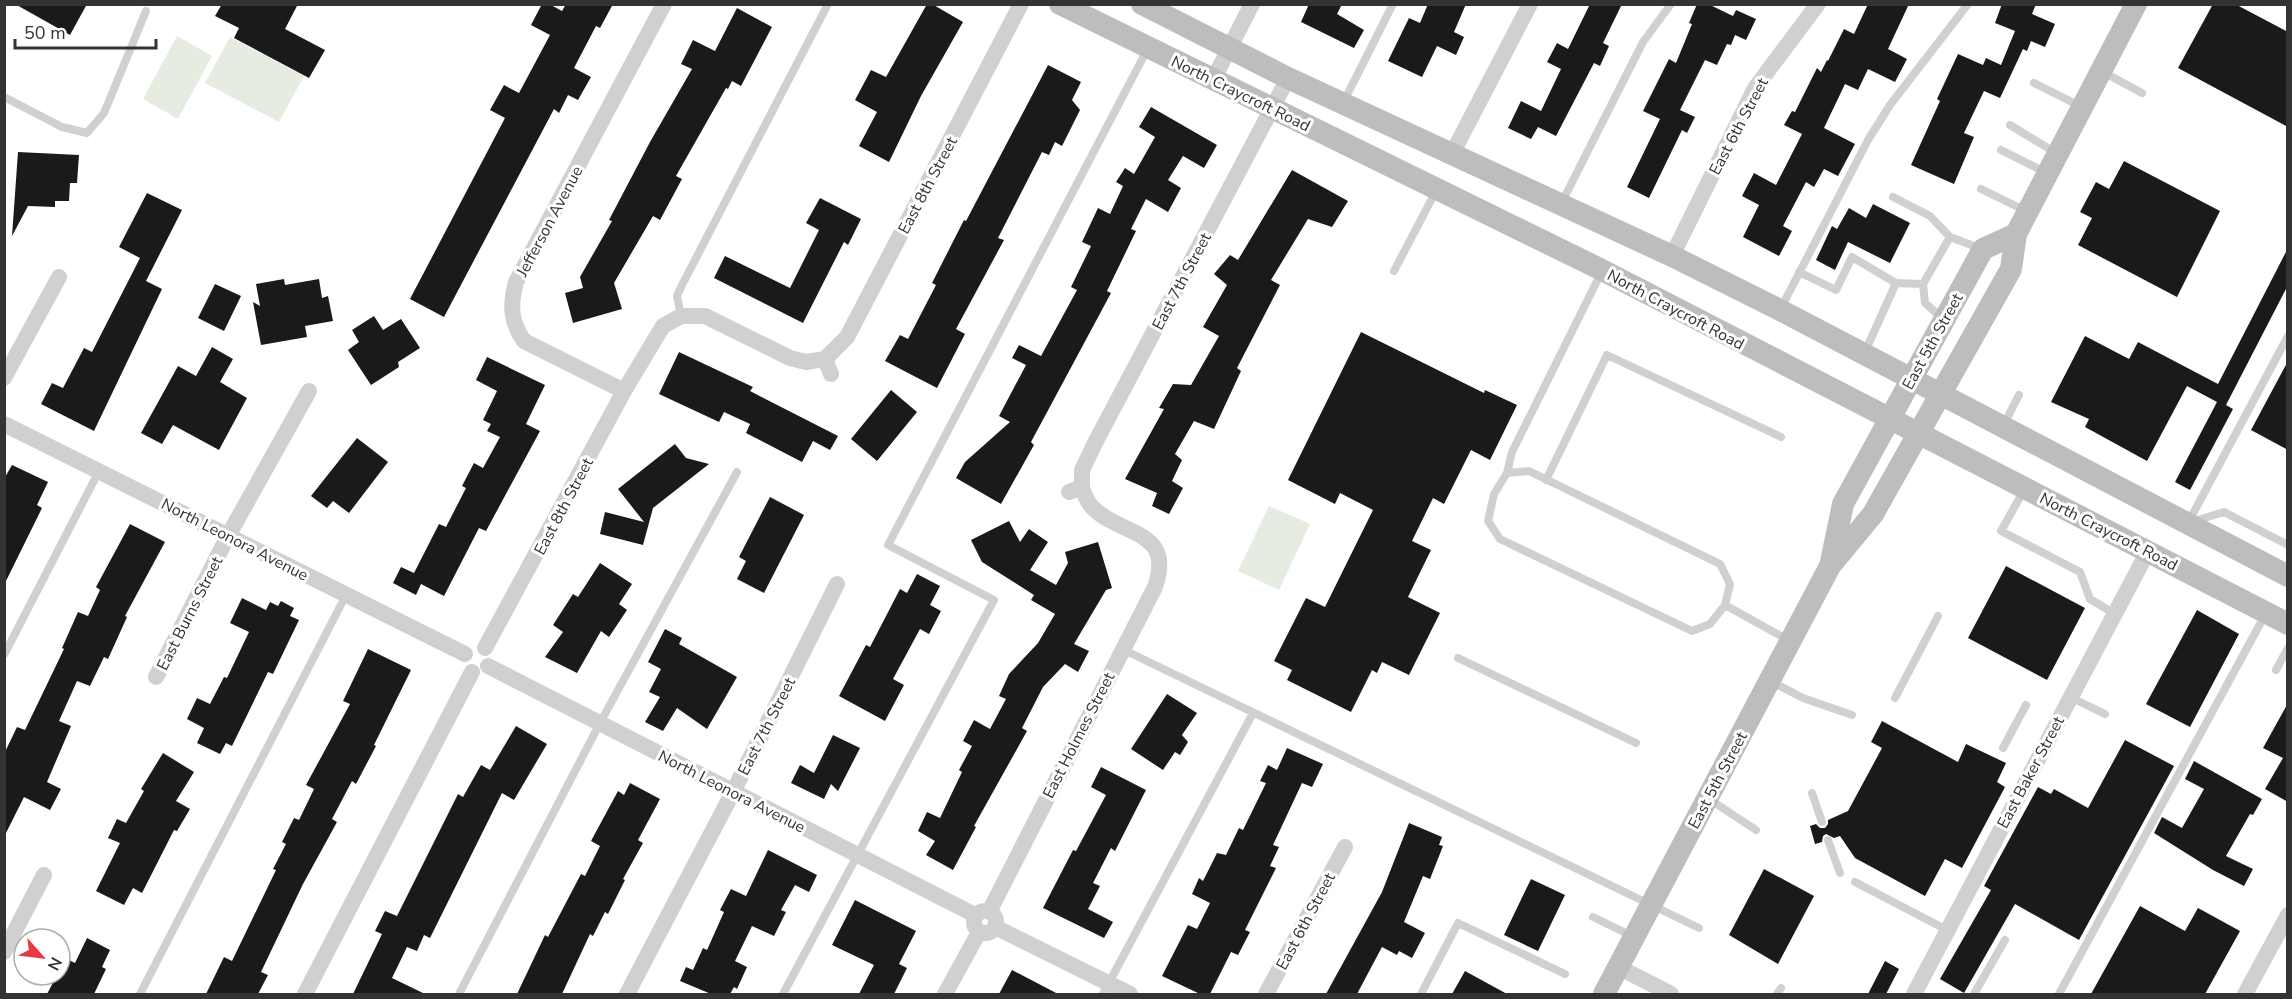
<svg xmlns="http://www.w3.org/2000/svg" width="2292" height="999" font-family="'Nunito Sans',sans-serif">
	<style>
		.green { fill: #e6ecdf }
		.building { fill: #1a1a1a }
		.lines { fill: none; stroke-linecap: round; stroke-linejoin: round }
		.lane { stroke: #d0d0d0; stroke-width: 8 }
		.street { stroke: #d0d0d0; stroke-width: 16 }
		.secondary { stroke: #bdbdbd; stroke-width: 22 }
		.labels { text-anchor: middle; stroke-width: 6; stroke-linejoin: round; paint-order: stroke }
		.street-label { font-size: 16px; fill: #333; stroke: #fff }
	</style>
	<rect width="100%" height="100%" fill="#fff"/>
	<path class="green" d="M177,36L212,56L178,119L143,99Z
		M230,37L304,76L279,122L205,83Z
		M1269,506L1310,524L1279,590L1238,571Z"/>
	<path class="building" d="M15,4H87L70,35Z
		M222,4H298L285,29L325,50L309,78L234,38L239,28L215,16Z
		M542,4H549L562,11L566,4H613L600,28L596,26L574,68L591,77L578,100L568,95L559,113L554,109L444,317L410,299L505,118L490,110L504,85L519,93L550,35L531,25Z
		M927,4H932L963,22L921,96L889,162L859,146L877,112L855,100L871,70L886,77Z
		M1309,4H1342L1337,14L1364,30L1354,48L1301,22Z
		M1428,4H1466L1454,32L1464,37L1456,55L1437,46L1422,77L1388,61L1409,18L1420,23Z
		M1590,4H1622L1603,43L1609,46L1600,66L1594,63L1556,136L1538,127L1531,139L1508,128L1521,101L1541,111L1561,69L1547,62L1557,43L1568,49Z
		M1697,4H1708L1733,16L1736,10L1756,19L1746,40L1735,35L1731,45L1727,44L1717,65L1705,60L1680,110L1695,117L1687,133L1682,130L1649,198L1627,187L1660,119L1643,111L1669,59L1676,63L1692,24L1689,23Z
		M1868,4H1909L1888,49L1907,59L1895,82L1868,69L1858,90L1845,84L1824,128L1855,144L1838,176L1824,169L1814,187L1806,182L1783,226L1792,231L1779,256L1743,237L1759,205L1742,196L1754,173L1776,185L1802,134L1784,125L1792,111L1795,112L1817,68L1821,72L1827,60L1828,61L1844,29L1854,34Z
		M2002,4H2036L2032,14L2055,24L2045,47L2031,41L2027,51L2023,49L2000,98L1984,91L1964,133L1974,137L1954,184L1911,165L1940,101L1937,99L1958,54L1983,65L1986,58L2001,65L2015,31L1995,23Z
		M2213,4H2235L2288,32V127L2178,68Z
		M737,8L772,27L741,86L732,81L728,89L726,88L676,176L682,179L660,220L653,216L614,283L622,309L573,323L565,293L583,288L580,277L612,221L609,220L650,142L692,69L681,64L693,40L715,51Z
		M1048,65L1081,82L1072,100L1080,110L1062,146L1055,142L1049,155L1042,152L998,238L1004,240L956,329L965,334L937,388L885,361L900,335L908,339L936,285L932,283L964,220L966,221Z
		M1151,107L1217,145L1204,168L1183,156L1168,180L1181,188L1168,212L1146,199L1131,229L1136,231L1107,291L1111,293L1031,442L1034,445L1001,504L956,478L965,462L1010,422L999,416L1026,365L1012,358L1019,345L1041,356L1077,290L1071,287L1091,246L1082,242L1098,208L1110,214L1123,186L1116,182L1125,168L1134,174L1155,137L1139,127Z
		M18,152L79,155L77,183H70L69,201H55V207L28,206L12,236Z
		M2124,161L2220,211L2177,297L2078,245L2092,218L2080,212L2096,182L2109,189Z
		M1292,170L1348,201L1332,227L1308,219L1271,280L1280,285L1237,368L1241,371L1214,429L1194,421L1175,454L1182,460L1172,481L1183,488L1169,514L1152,506L1157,493L1125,479L1164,409L1159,408L1173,384L1191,385L1219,336L1203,327L1227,285L1214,274L1230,255L1238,260Z
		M147,193L182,210L146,281L162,289L94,431L41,404L52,383L63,388L84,348L92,352L140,258L119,247Z
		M820,198L861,219L848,245L844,242L803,323L714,278L725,256L790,288L819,230L806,223Z
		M1873,204L1910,223L1890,263L1848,242L1835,270L1816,260L1832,226L1837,229L1849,208L1866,218Z
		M2288,248V285L2226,405L2233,409L2190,490L2175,482L2217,402L2187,386L2147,461L2085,427L2089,419L2051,402L2085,336L2129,359L2138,342L2218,384Z
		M284,279L285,285L319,279L322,298L328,296L333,321L305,326L307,337L261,345L253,302L260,306L256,284Z
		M215,284L241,296L224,331L198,318Z
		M374,316L383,330L401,319L420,348L398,362L399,367L371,385L348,350L359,342L352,330Z
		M1361,332L1484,393L1485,390L1517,405L1490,460L1471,450L1444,504L1433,498L1412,541L1431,550L1408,597L1440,613L1409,675L1382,662L1377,673L1372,670L1351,712L1287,680L1292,670L1274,661L1306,598L1325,607L1373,510L1340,493L1335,504L1288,480Z
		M212,347L233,359L220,382L247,398L219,450L173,425L162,444L141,433L178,366L196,376Z
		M679,352L753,387L750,391L838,436L830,450L813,441L802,462L746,433L750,424L724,412L719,422L659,394Z
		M487,357L545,385L526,424L540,431L486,531L479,528L444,596L421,584L416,595L393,583L401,567L414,573L439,524L446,527L466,488L462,486L474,463L483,468L500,437L487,431L491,424L483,420L497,391L476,380Z
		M2288,361V450L2251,430Z
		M891,390L917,412L877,461L851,439Z
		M357,438L388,462L349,513L333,501L327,508L311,496Z
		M675,444L686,458L709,464L653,508L643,545L600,534L605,512L644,522L618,489Z
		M12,465L48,482L37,505L42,508L4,585V479Z
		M770,497L804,515L764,593L737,579L746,561L739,557Z
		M1009,521L1020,542L1029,529L1048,542L1030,570L1056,585L1068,563L1065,552L1098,542L1112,588L1106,590L1074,644L1089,651L1078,672L1065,664L1043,687L1022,728L1027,731L974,826L976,827L953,870L926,855L935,841L918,831L927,812L940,818L962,772L959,770L972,746L963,741L974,720L990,729L1006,699L999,696L1009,674L1038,643L1055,614L1031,600L1034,595L982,562L971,540Z
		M130,524L165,542L125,616L127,617L108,659L104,657L90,686L77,681L59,721L71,726L47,782L61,789L50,810L24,797L4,837V754L17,727L25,730L64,649L62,648L78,612L88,616L100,590L96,587Z
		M600,563L632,584L619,604L627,610L609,637L601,631L577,673L545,657L563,632L553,625L573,594L578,597Z
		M2006,566L2085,608L2047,680L1968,638Z
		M917,574L940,586L930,605L941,611L929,634L920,629L893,679L904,685L885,721L839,696L866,645L870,647L900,589L907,593Z
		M242,598L266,610L270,602L278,606L281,601L294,608L290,616L299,620L273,674L268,672L232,746L226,743L220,754L197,743L204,728L187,719L197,698L210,704L224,677L227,678L249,632L230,623Z
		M2197,610L2239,634L2190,727L2146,704Z
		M665,629L682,638L679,644L737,677L707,729L677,708L663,731L645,722L660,697L649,692L661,669L648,662Z
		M368,649L411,670L374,745L376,746L356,784L352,781L332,819L337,822L303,884L261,972L268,975L258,994H206L224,957L232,961L276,870L273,869L286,844L282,842L294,818L299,820L314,789L306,785L350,704L343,701Z
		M1167,694L1197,713L1182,735L1188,742L1180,755L1175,752L1163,770L1131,749Z
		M2288,703V802L2265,789L2283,758L2263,748Z
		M1882,721L1958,762L1966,744L2006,763L1997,782L2005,787L1962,868L1945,859L1925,896L1855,858L1840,836L1834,838L1826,834L1823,836L1822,842L1815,844L1810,826L1816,824L1820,828H1825L1828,824V820L1848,811L1882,748L1871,742Z
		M516,726L547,744L514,800L502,793L430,938L424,935L417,951L407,947L392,978L425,994H353L382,934L375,931L385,911L397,916L458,794L463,797L481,765L490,770Z
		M833,735L860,748L838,791L831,784L824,799L791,783L800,765L814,773Z
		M2125,740L2174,766L2079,940L2015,904L1964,993L1940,979L1991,890L1984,886L2038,787L2051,794L2054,789L2088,808Z
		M1287,748L1323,764L1312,787L1302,783L1273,845L1279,847L1270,866L1276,868L1245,930L1250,932L1238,955L1231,952L1210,994H1200L1162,976L1188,925L1197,929L1210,903L1192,894L1199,878L1203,881L1217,853L1226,855L1239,828L1243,830L1266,783L1260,781L1268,765L1277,770Z
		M163,753L194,772L176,801L190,809L177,831L174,830L142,893L133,888L124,905L96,891L120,843L108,838L117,819L126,823L144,791L141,789Z
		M2194,761L2262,799L2253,815L2250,814L2226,856L2253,869L2244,886L2213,870L2154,833L2162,817L2182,828L2204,789L2185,779Z
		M1101,767L1146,790L1115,851L1111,848L1093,883L1100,886L1088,909L1113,922L1104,938L1043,908L1073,850L1076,851L1106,795L1091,787Z
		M630,783L660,799L638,840L643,843L623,879L625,880L608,914L605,912L593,936L590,934L562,994H517L545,935L548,937L581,874L585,876L600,846L591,841L618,791L624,795Z
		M1409,823L1442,837L1439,845L1443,846L1430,879L1423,876L1404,922L1425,933L1412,958L1399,951L1397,955L1382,947L1357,994H1326L1382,892Z
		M768,850L817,875L809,892L795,885L781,910L786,912L774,936L752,926L735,961L747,967L737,989L734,987L730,994H711L680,981L686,967L693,970L703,948L707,950L724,912L720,910L731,889L746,896Z
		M1764,869L1814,896L1778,964L1729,935Z
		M1531,879L1565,895L1538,951L1504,935Z
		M855,900L916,931L899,964L907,968L894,994H859L874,965L832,945Z
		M2140,906L2185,931L2198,908L2240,931L2205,994H2091Z
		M87,938L110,950L102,967L106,969L94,994H47L56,977L59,979L69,960L75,963Z
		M1885,961L1899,969L1886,994H1868Z
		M1012,970L1058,994H999Z
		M1465,971L1507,994H1452Z"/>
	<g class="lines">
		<path class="lane" d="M2103,72L2142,93
			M2034,83L2082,107
			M4,97L62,127L87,133L104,113L146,11
			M1343,103L1393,4
			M2010,125L2056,153
			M2001,150L2047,173
			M1981,189L2026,211
			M1893,197L1930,216L1950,237
			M1561,204L1643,42L1671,4
			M1394,271L1437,189
			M1799,272L1836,290L1852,257L1896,283L1923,284L1950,237L1982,249
			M1923,284L1925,303L1942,318
			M1780,310L1868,140L1890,105L1968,4
			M681,316L677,296L682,285L828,4
			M1864,354L1896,283
			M2003,426L2019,395
			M1529,471L1720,564L1730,584L1725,605L1710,624L1692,631L1500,539L1488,521L1494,494L1507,473Z
			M1507,473L1512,452L1602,271
			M1546,480L1607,355L1781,437
			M2024,490L2001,531L2080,572L2090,599L2115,614
			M2191,522L2224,512L2288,545
			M2188,523L2288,336
			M1725,605L1790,641
			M1122,649L1699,928
			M4,655L99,471
			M1458,658L1636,743
			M2276,670L2288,648
			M1770,681L1803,698L1852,715
			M2070,697L2105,714
			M1895,698L1938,616
			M2003,748L2026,705
			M1812,793L1822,822
			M1709,799L1756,830
			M1828,840L1840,873
			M1855,882L1947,930
			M1593,917L1634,937
			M140,994L346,595
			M459,994L600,723L737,472
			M783,994L994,600L888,545L1148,48
			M1103,994L1253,713
			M1421,994L1458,923L1565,974
			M1777,994L1781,988
			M1974,994L2005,940
			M2059,994L2266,613"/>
		<path class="street" d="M1213,80L1252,4
			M1452,154L1530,4
			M1672,256L1755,88L1818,4
			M825,359L847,337L1021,4
			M4,378L59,277
			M624,391L524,341C510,321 510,305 516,282L664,4
			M4,424L465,654
			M1082,487V470L1096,441L1288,78
			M485,648L624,391L663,326L681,316H705L790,358L806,362L825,359L831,374
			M488,666L975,915
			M156,677L228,536L309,391
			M974 922a11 11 0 1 1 22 0a11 11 0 1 1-22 0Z
			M989,912L1155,587C1175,529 1122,537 1093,508C1087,502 1084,494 1082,487L1069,492
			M995,927L1130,994
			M4,952L44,875
			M1618,967L1671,994
			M305,994L472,672
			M627,994L733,792L837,584
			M945,994L979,932
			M1266,994L1345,847
			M1914,994L2148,551
			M2245,994L2288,915"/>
		<path class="secondary" d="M1060,4L1602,270L2288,624
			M1142,4L1288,78L1672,256L1780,310L2288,576
			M1831,562L1843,504L1983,249L2016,234
			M1604,994L1830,566L1873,514L2011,269L2016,234L2136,4"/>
	</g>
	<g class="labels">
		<g class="street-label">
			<text transform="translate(1241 93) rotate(26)" y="6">North Craycroft Road</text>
			<text transform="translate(1738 126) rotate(-62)" y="6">East 6th Street</text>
			<text transform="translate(927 185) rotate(-62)" y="6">East 8th Street</text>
			<text transform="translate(549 221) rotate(-62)" y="6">Jefferson Avenue</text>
			<text transform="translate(1181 281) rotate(-62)" y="6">East 7th Street</text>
			<text transform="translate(1676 309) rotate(28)" y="6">North Craycroft Road</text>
			<text transform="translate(1932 341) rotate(-61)" y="6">East 5th Street</text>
			<text transform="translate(563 506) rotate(-62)" y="6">East 8th Street</text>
			<text transform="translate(2109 531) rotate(27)" y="6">North Craycroft Road</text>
			<text transform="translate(235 539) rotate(27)" y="6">North Leonora Avenue</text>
			<text transform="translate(189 613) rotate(-63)" y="6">East Burns Street</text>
			<text transform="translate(766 726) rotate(-63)" y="6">East 7th Street</text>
			<text transform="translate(1078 735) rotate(-63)" y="6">East Holmes Street</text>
			<text transform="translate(2030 772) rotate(-62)" y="6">East Baker Street</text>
			<text transform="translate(1717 780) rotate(-62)" y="6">East 5th Street</text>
			<text transform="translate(732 791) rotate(27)" y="6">North Leonora Avenue</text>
			<text transform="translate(1305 921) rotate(-62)" y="6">East 6th Street</text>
		</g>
	</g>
	<rect width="2292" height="999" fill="none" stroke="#333333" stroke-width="12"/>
	<g transform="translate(42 957) rotate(118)"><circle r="28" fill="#ffffff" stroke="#adadad" stroke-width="1.5"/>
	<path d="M0-4.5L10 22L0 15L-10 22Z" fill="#e63946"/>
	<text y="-9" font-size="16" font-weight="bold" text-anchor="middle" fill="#333333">N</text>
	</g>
	<path d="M15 39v9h141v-9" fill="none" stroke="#333333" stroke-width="3"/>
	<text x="24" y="39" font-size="18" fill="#333333" stroke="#ffffff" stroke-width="4.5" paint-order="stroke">50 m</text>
</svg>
